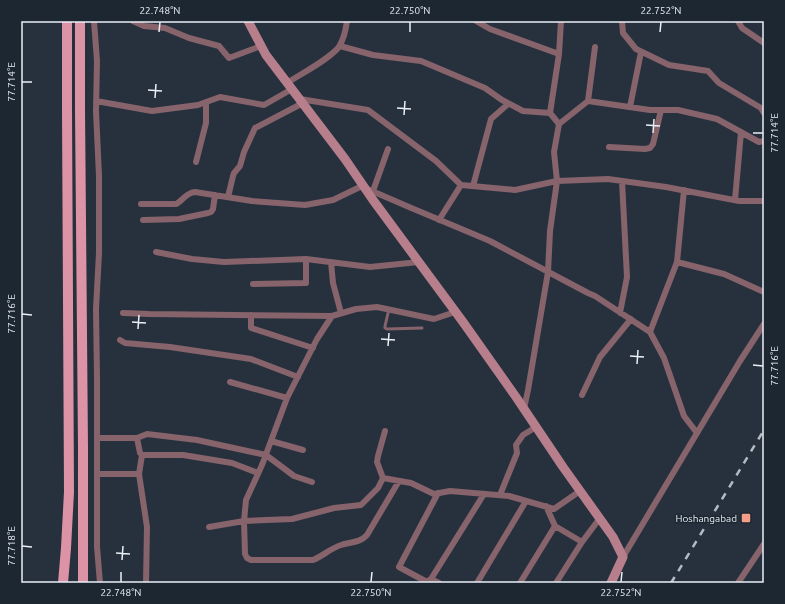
<svg xmlns="http://www.w3.org/2000/svg" width="785" height="604" font-family="Ubuntu,sans-serif">
	<style>
		.lines { fill: none; stroke-linecap: round; stroke-linejoin: round }
		.service { stroke: #87636b; stroke-width: 3 }
		.minor { stroke: #87636b; stroke-width: 6 }
		.secondary { stroke: #b77e8c; stroke-width: 9 }
		.primary { stroke: #dd93a6; stroke-width: 10 }
		.rail { stroke: #b4bbc4; stroke-width: 2.5; stroke-dasharray: 7 7; stroke-linecap: butt }
		.ticks { fill: none; stroke: #e9eff7; stroke-width: 1.5 }
		.poi-dot { fill: #f49e89; stroke: #1d2732; stroke-width: 1.5 }
		.labels { text-anchor: middle; stroke-width: 3; stroke-linejoin: round; paint-order: stroke }
		.poi-label { font-size: 10px; fill: #e9eff7; stroke: #1d2732; text-anchor: end }
		.neatline { fill: none; stroke: #e9eff7; stroke-width: 1.5 }
		.ticks-label { font-size: 10px; text-anchor: middle; fill: #e9eff7 }
	</style>
	<rect width="100%" height="100%" fill="#27313d"/>
	<g class="lines">
		<path class="service" d="M389,309L385,326V328L387,329L422,328"/>
		<path class="minor" d="M94,21L97,61L96,111L99,176V253L96,309L97,377V547L100,583
			M133,21L144,26L165,28L189,38L219,46L229,58L261,46
			M476,21L490,29L559,54
			M622,21L623,33L636,49L669,65L708,71L719,83L761,108L764,113
			M738,21L742,28L764,43
			M340,46L373,55L421,61L485,88L502,100L523,111L550,113
			M287,83C299,75 335,56 340,45C344,38 346,28 347,21
			M300,99L368,110L436,161L461,185L515,190L557,181L608,179L666,187L739,201H764
			M96,101L152,111L198,105L220,97L264,105L292,89
			M588,101L595,47
			M630,107L641,52
			M559,124L588,101L650,110H678L717,119L759,142L764,141
			M609,147L645,149L650,148L653,144L661,110
			M196,162L206,123V102
			M473,186L491,119L508,104
			M365,188L409,207L490,241L588,293L595,296L650,332L664,358L684,416L697,433
			M373,191L388,149
			M228,197L233,176L234,173L240,166L244,152L255,128L303,103
			M735,200L741,132
			M141,204H176C182,201 187,192 195,192L252,201L305,205L333,200L362,186
			M143,220L179,219L208,213L211,212L213,209L215,195
			M439,220L461,185
			M156,252L192,259L224,262L306,259L370,267L419,262
			M331,262L333,283L341,313
			M677,262L724,274L764,292
			M253,284L306,283V259
			M123,313L149,314L332,316L356,309L377,307L434,319L455,312
			M620,313L627,277L622,181
			M251,315V328L313,348
			M332,316L317,339L287,398L262,465L246,500L244,521L245,554L247,558L251,560H313C323,556 331,548 341,545C350,542 360,543 367,535L399,481
			M650,332L677,262L684,190
			M120,340L125,343L170,347L251,359L298,377
			M230,382L287,398
			M582,395L600,357L631,319
			M524,409L528,390L548,272L550,231L557,181L554,152L559,124L550,113L559,54L561,21
			M97,438H137L147,434L197,440L266,455L294,476L312,482
			M137,438L140,453L142,455H183L232,463L258,473
			M271,441L303,450
			M142,455L139,474L147,527L146,583
			M97,474H139
			M383,478L377,462L378,456L385,431
			M500,495L517,453L516,445L523,435L536,427
			M555,526L582,542
			M209,527L244,521L292,519L334,508L361,505L378,488L383,478L411,483L434,494L450,491L509,496L554,509L580,491
			M623,557L740,361L764,324
			M431,579L439,583
			M427,582L399,567L438,493
			M425,583L431,579L484,494
			M477,583L526,501
			M520,583L555,526L546,506
			M556,583L582,542L600,518
			M738,583L764,544"/>
		<path class="secondary" d="M248,21L266,55L345,159L373,200L463,322L516,397L563,467L613,537L623,557L611,583"/>
		<path class="primary" d="M80,21V110L83,447V583
			M63,583L66,548L69,492L67,110V21"/>
		<path class="rail" d="M671,583L764,430"/>
	</g>
	<path class="ticks" d="M159,32L160,22M410,32V22M660,32L661,22M22,82H32M148,90L162,91M155,98L156,84M397,108L411,109M404,115L405,101M646,125L660,126M653,133L654,119M753,133H763M22,314L32,315M132,322L146,323M138,329L139,315M381,339L395,340M388,346L389,333M630,356L644,357M637,364L638,350M753,365L763,366M22,546L32,547M116,553L130,554M122,560L123,546M121,582V572M371,582L372,572M621,582L622,572"/>
	<rect class="poi-dot" x="741" y="513" width="10" height="10" rx="2"/>
	<g class="labels">
		<g class="poi-label">
			<text x="737" y="522">Hoshangabad</text>
		</g>
	</g>
	<rect width="785" height="604" fill="none" stroke="#1d2732" stroke-width="44"/>
	<rect x="22" y="22" width="741" height="560" class="neatline"/>
	<g class="ticks-label">
		<text x="160" y="14">22.748°N</text>
		<text x="410" y="14">22.750°N</text>
		<text x="661" y="14">22.752°N</text>
		<text transform="translate(11 82) rotate(-90)" y="4">77.714°E</text>
		<text transform="translate(774 133) rotate(-90)" y="4">77.714°E</text>
		<text transform="translate(11 314) rotate(-90)" y="4">77.716°E</text>
		<text transform="translate(774 366) rotate(-90)" y="4">77.716°E</text>
		<text transform="translate(11 546) rotate(-90)" y="4">77.718°E</text>
		<text x="121" y="596">22.748°N</text>
		<text x="371" y="596">22.750°N</text>
		<text x="621" y="596">22.752°N</text>
	</g>
</svg>
